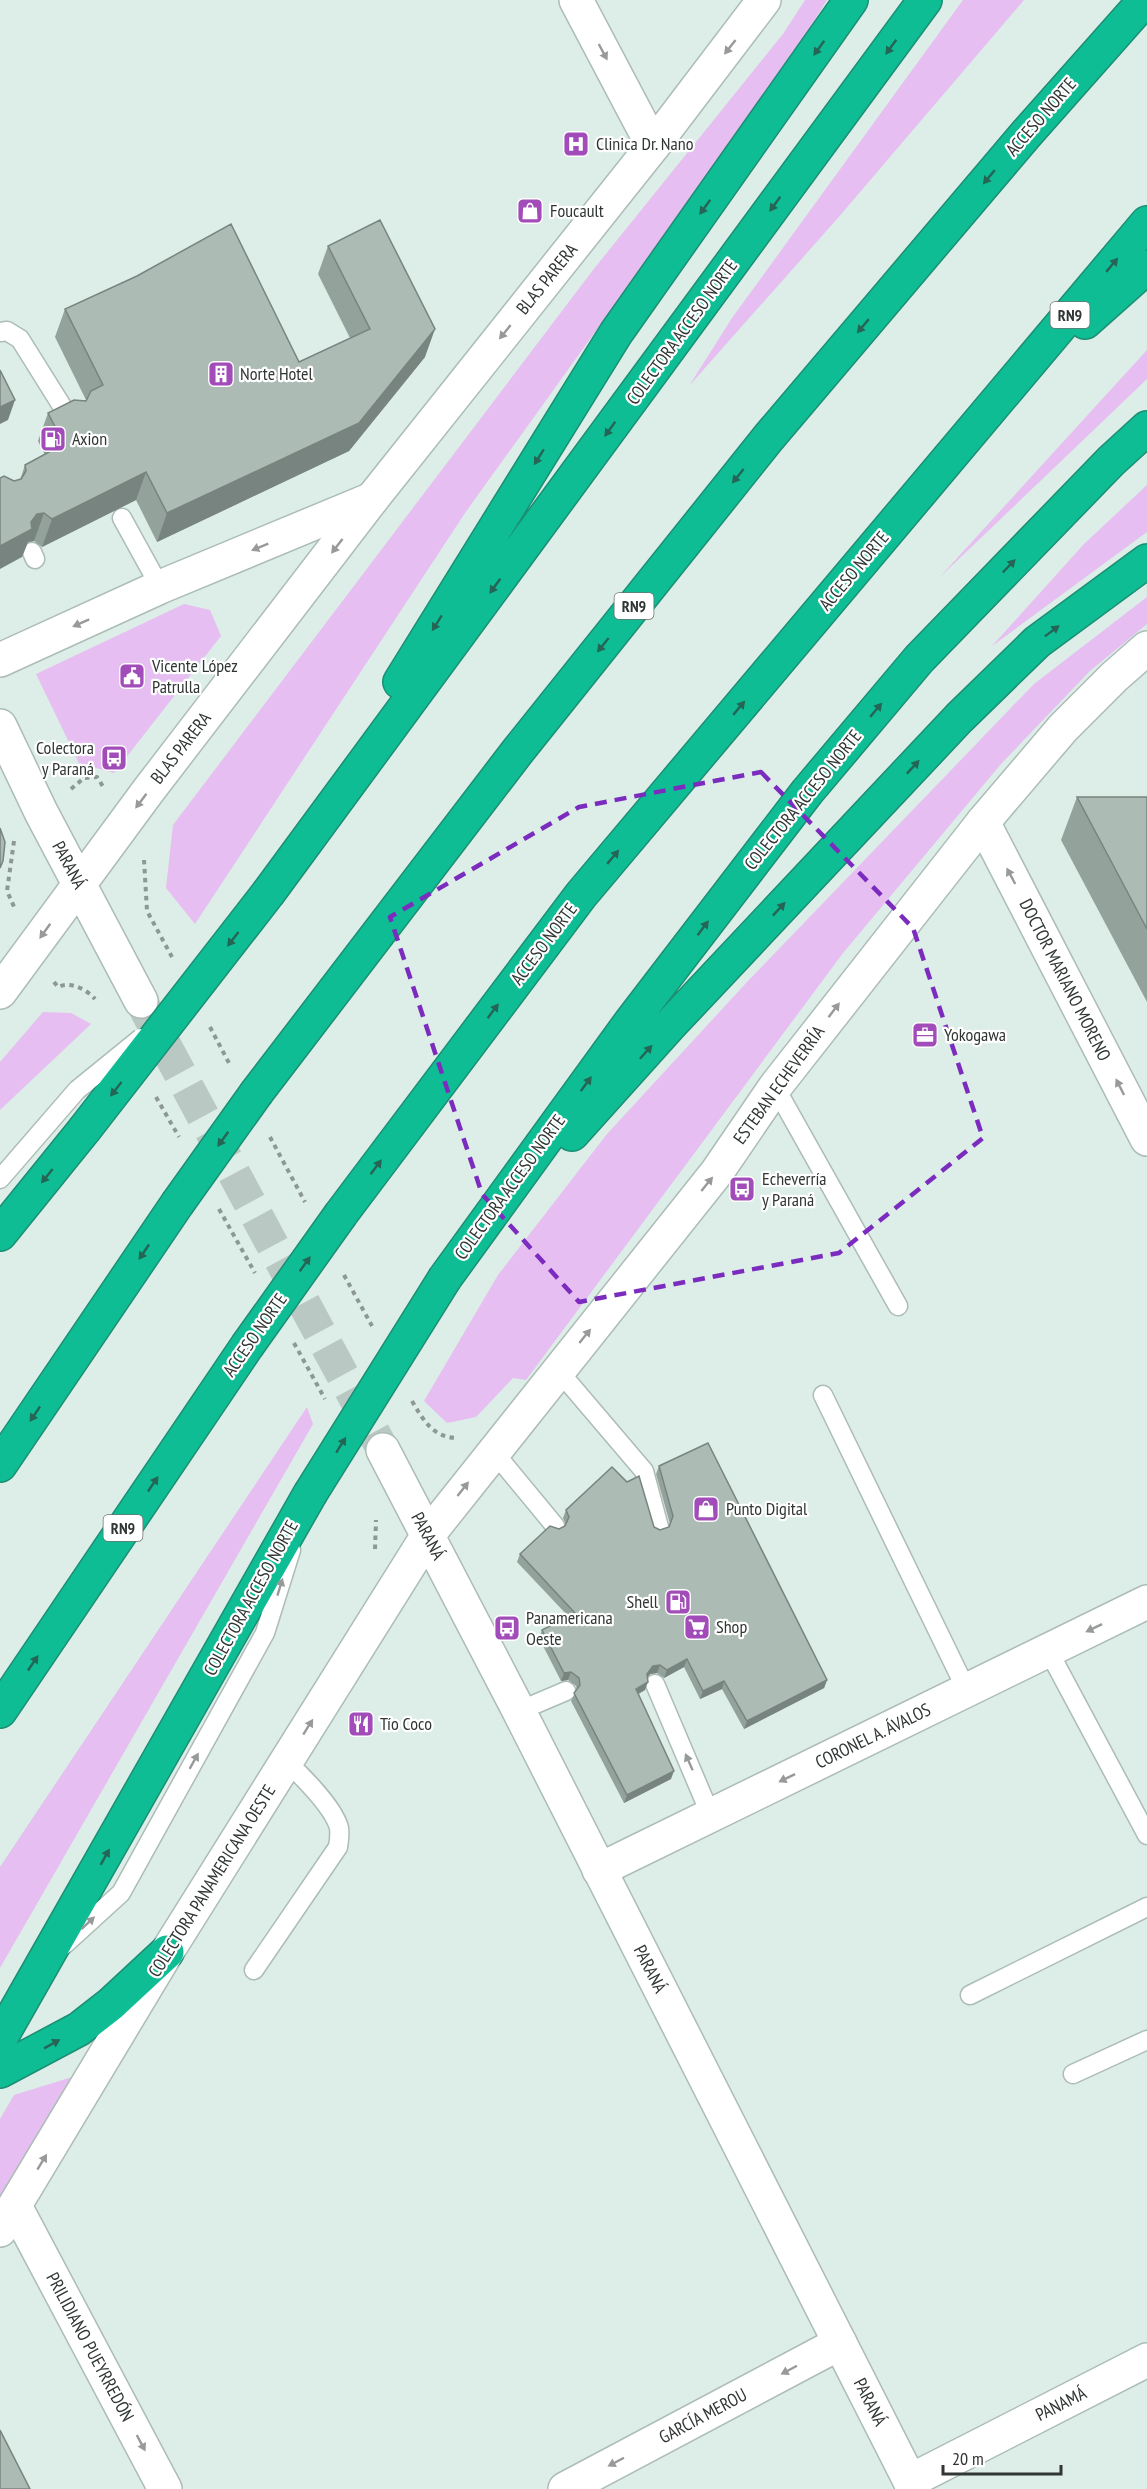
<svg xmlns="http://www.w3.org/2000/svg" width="1147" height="2489" font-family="'PT Sans Narrow',sans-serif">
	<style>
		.green { fill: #e6bef1 }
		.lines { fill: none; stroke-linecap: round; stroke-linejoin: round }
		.tertiary-tunnel { stroke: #bac8c3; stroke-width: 33; stroke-dasharray: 33 16; stroke-linecap: butt }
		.service-casing { stroke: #acbcb6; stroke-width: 21 }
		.minor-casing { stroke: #acbcb6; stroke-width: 36 }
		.tertiary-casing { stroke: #acbcb6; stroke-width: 36 }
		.motorway-casing { stroke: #1b8e73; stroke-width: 36 }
		.path { stroke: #8d9894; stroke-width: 4; stroke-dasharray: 4.5 4.5; stroke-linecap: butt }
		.service { stroke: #fff; stroke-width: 18 }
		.minor { stroke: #fff; stroke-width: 33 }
		.tertiary { stroke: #fff; stroke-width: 33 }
		.motorway { stroke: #0fbd95; stroke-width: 33 }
		.service-bridge-casing { stroke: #acbcb6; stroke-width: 21; stroke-linecap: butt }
		.motorway-bridge-casing { stroke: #1b8e73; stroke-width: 36; stroke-linecap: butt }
		.service-bridge { stroke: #fff; stroke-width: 18 }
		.motorway-bridge { stroke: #0fbd95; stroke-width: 33 }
		.wall { fill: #94a29c }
		.shaded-wall { fill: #78847f }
		.building { fill: #acbcb5; stroke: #78847f; stroke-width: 1.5 }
		.oneway { fill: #989a9a }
		.oneway2 { fill: #246556 }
		.marked { fill: none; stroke: #7b2cbf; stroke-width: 4.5; stroke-dasharray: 12 8; stroke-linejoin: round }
		.labels { text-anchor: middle; stroke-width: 4.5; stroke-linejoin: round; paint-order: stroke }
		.shield { fill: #fff; stroke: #6e7271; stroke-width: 1.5 }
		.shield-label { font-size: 16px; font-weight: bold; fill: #303634 }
		.street-label { font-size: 18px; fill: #303634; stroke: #fff }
		.poi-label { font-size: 18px; fill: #303634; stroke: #fff; text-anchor: start }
	</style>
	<rect width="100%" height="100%" fill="#ddede7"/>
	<path class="green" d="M805,0H827L784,69L465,513L195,924L166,888L173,825L593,270L783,34Z
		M963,0H1024L837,219L689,386L732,318Z
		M1147,350V379L939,578Z
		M1147,485V532L992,646L1084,544Z
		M1147,597V624L1090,671L1001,764L843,953L526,1380L513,1378L476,1417L447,1423L424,1401L498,1275L607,1134L748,981L1034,684Z
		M184,604L210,610L221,636L114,773L79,763L36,674Z
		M43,1012L71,1013L91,1024L0,1110V1062Z
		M307,1407L313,1424L0,1968V1867Z
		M82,2074L0,2204V2119L14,2095Z"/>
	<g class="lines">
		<path class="tertiary-tunnel" d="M141,1001L383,1450"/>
		<defs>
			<path id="service" d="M0,332L7,331L20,339L70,419
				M122,518L160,587
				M32,552L35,559
				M775,1087L898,1306
				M0,1179L77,1090
				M558,1370L644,1471L659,1527
				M823,1395L967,1691
				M493,1451L555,1526
				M1048,1650L1147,1835
				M655,1684L711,1816
				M519,1711L566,1691
				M64,1945L121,1893L265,1633L291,1550
				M254,1970L338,1847C339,1841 340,1834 339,1828C334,1808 302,1776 287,1762
				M970,1995L1147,1907
				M1073,2074L1147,2040"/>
			<path id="minor" d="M576,0L653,146
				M0,660L160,587L372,499
				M983,822L1147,1139
				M599,1870L1147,1602
				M15,2206L165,2489
				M910,2481L1147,2360
				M565,2489L840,2343"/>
			<path id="tertiary" d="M0,726L41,812L141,1001
				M0,992L148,791L372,499L653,146L764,0
				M383,1450L519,1711L914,2489
				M0,2230L167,1952L428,1535L717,1172L775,1087L983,822L1063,728L1114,677L1147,648"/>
			<path id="motorway" d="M1085,322L1147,267
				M400,682L616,333L851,0
				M269,892L925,0
				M257,1092L517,752L769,437L1027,133L1145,0
				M572,1134L670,1025L959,718L1037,642L1147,561
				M341,1214L581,895L1147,223
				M0,1234L84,1130
				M445,1278L630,1023L807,792L919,659L1111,461L1147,428
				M0,1465L177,1204
				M0,1711L247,1346
				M0,2039L310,1494
				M0,2071L79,2029L111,2004L167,1952"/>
		</defs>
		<use href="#service" class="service-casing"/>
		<use href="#minor" class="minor-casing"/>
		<use href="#tertiary" class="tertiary-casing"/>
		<use href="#motorway" class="motorway-casing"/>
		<path class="path" d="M71,789L84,778L97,777L104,788
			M14,841L7,891L15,909
			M144,860L147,911L172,957
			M54,982L58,987C71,981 86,989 95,999
			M210,1027L230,1065
			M156,1097L179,1137
			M270,1137L305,1202
			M219,1209L255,1273
			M344,1275L372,1326
			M294,1343L325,1399
			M412,1401C423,1420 433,1437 456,1438
			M375,1549L376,1520"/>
		<use href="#service" class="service"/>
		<use href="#minor" class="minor"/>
		<use href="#tertiary" class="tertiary"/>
		<use href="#motorway" class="motorway"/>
		<defs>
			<path id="service-bridge" d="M77,1090L141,1038"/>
			<path id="motorway-bridge" d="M84,1130L269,892
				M177,1204L257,1092
				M247,1346L341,1214
				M310,1494L445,1278"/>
		</defs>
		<use href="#service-bridge" class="service-bridge-casing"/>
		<use href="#motorway-bridge" class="motorway-bridge-casing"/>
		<use href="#service-bridge" class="service-bridge"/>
		<use href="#motorway-bridge" class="motorway-bridge"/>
	</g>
	<path class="wall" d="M328,246L425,357L349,451L157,542L136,500L42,547L34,541L28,542L22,557L14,481L20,480L25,465L45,455L38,441L48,413L86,400L55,337L65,309L299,362L350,338L318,274Z
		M1077,797H1147V1002L1061,840Z
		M659,1466L827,1680L824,1688L744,1729L722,1689L700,1699L684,1667L664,1678L657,1673L650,1674L647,1678L645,1690L638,1694L671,1779L624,1803L571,1701L577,1690L576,1686L568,1680L561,1681L539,1638L542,1630L568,1616L517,1562L520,1554L559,1529L565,1526L566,1525L563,1518L566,1510L654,1527L660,1530L669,1528L670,1524L656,1474Z"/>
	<path class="shaded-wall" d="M435,329L425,357L349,451L157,542L167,513Z
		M15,400L8,420L0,424V407Z
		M146,472L136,500L42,547L52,519Z
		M44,513L34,541L28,542L22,557L0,569V546L31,522L37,514Z
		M687,1659L684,1667L664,1678L667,1670Z
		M660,1665L657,1673L650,1674L644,1682L647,1674L653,1666Z
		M571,1672L568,1680L561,1681L564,1673Z
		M827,1680L824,1688L744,1729L747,1721Z
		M724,1681L722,1689L700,1699L703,1691Z
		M648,1682L645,1690L633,1697L636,1689Z
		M674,1771L671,1779L624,1803L627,1795Z"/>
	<path class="building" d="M380,220L435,329L359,423L167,513L146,472L52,519L44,513L37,514L31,522L32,529L0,546V478L4,476L14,481L21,479L26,471L25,465L64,444L48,413L74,400L86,401L91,391L103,385L65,309L137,276L231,224L299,362L370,329L328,246Z
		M0,370L15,400L0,407Z
		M1077,797H1147V929Z
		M0,828L5,842L3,861L0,868Z
		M708,1443L827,1680L747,1721L724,1681L703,1691L687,1659L667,1670L660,1665L653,1666L647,1674L648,1682L636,1689L674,1771L627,1795L574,1693L580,1685L579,1678L571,1672L564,1673L542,1630L575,1613L520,1554L550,1526L559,1529L565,1526L569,1517L566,1510L612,1467L627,1482L639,1476L654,1527L660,1530L669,1527L673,1516L659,1466Z
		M0,2430L30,2489H0Z"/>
	<defs><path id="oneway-solid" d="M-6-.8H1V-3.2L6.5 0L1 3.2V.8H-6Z" transform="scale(1.5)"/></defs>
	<g class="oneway">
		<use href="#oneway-solid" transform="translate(730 47) rotate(128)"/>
		<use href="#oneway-solid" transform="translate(603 52) rotate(62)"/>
		<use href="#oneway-solid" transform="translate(505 332) rotate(129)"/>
		<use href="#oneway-solid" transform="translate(337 546) rotate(128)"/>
		<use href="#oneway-solid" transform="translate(260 547) rotate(158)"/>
		<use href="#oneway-solid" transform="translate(81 623) rotate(156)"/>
		<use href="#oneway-solid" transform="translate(141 801) rotate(127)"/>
		<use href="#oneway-solid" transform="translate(1011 876) rotate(-118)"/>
		<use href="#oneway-solid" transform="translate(45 931) rotate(126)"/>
		<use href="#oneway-solid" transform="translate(834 1010) rotate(-53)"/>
		<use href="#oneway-solid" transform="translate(1120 1087) rotate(-117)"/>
		<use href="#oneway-solid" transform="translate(707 1184) rotate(-51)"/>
		<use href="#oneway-solid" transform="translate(585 1336) rotate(-51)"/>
		<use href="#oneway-solid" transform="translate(463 1489) rotate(-52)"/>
		<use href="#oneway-solid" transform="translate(280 1587) rotate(-73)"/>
		<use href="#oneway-solid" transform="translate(1094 1628) rotate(154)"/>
		<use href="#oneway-solid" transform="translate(308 1727) rotate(-58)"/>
		<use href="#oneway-solid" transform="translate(194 1761) rotate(-61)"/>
		<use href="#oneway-solid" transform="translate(689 1762) rotate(-114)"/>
		<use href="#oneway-solid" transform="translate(787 1778) rotate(154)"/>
		<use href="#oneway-solid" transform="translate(88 1923) rotate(-43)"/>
		<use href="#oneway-solid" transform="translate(42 2162) rotate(-59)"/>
		<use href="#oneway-solid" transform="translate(789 2370) rotate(152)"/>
		<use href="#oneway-solid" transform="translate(141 2443) rotate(62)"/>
		<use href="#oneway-solid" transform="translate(616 2462) rotate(152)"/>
	</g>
	<g class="oneway2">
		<use href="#oneway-solid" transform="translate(891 47) rotate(126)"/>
		<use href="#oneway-solid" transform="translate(819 48) rotate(126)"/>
		<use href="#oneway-solid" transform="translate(989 177) rotate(130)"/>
		<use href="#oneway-solid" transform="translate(775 204) rotate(126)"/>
		<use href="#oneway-solid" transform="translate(705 207) rotate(126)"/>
		<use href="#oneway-solid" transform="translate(1112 265) rotate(-50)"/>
		<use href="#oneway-solid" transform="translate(863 326) rotate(130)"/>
		<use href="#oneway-solid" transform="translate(610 429) rotate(126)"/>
		<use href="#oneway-solid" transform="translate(539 457) rotate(122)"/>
		<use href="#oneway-solid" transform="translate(738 476) rotate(129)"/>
		<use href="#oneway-solid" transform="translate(1009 566) rotate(-46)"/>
		<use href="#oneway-solid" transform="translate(495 586) rotate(126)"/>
		<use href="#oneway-solid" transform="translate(437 623) rotate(122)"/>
		<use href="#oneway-solid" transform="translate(1052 631) rotate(-37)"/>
		<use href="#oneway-solid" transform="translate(603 645) rotate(129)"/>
		<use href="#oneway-solid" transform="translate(739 708) rotate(-50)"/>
		<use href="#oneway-solid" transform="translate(876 710) rotate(-50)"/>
		<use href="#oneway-solid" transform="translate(913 767) rotate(-47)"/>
		<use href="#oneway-solid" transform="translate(613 857) rotate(-50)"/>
		<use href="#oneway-solid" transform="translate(779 909) rotate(-47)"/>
		<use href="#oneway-solid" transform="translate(703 928) rotate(-53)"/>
		<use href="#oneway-solid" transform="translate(233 939) rotate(128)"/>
		<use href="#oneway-solid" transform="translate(493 1011) rotate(-53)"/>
		<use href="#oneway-solid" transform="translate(646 1052) rotate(-48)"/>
		<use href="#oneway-solid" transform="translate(586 1084) rotate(-54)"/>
		<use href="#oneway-solid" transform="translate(116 1089) rotate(128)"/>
		<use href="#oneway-solid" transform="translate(223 1139) rotate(126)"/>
		<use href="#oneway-solid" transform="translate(376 1167) rotate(-53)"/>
		<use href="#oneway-solid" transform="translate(47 1176) rotate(129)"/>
		<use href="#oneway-solid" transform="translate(144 1252) rotate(124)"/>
		<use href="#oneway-solid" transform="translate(305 1264) rotate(-54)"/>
		<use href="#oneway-solid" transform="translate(35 1414) rotate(124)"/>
		<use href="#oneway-solid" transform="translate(341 1445) rotate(-58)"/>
		<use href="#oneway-solid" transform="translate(153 1484) rotate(-56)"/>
		<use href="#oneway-solid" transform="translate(33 1663) rotate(-56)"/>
		<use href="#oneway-solid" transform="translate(105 1857) rotate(-61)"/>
		<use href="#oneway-solid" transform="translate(52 2044) rotate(-29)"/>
	</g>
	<path class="marked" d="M761,772L913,928L983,1138L839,1253L579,1302L482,1194L390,917L579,807Z"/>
	<defs>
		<symbol id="hospital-square" viewBox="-11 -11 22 22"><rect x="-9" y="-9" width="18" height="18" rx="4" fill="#a24cb9" stroke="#fff"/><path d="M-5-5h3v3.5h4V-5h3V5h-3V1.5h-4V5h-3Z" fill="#fff"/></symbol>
		<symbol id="shop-square" viewBox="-11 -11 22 22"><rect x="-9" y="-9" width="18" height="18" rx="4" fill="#a24cb9" stroke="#fff"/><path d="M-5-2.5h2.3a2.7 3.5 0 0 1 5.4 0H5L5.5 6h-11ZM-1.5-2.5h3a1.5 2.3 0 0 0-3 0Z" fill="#fff"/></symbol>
		<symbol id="building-square" viewBox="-11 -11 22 22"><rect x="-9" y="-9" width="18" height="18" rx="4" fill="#a24cb9" stroke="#fff"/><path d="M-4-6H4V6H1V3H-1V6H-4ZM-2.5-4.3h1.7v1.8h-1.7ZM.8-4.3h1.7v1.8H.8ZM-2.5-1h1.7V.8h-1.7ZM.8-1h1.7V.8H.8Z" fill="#fff"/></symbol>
		<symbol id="fuel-square" viewBox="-11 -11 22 22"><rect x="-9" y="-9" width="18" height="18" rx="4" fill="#a24cb9" stroke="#fff"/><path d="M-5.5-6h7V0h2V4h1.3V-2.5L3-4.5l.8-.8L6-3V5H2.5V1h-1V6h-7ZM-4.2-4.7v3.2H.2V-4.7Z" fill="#fff"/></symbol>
		<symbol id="civic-square" viewBox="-11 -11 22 22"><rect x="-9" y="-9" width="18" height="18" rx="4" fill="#a24cb9" stroke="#fff"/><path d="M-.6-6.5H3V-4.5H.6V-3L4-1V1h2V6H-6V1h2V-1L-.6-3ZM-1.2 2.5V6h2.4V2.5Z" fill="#fff"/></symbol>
		<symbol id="bus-square" viewBox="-11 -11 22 22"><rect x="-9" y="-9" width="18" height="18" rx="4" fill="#a24cb9" stroke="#fff"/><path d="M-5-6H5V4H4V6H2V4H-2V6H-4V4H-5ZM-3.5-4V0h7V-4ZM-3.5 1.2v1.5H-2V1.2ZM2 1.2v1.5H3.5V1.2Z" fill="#fff"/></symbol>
		<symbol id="office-square" viewBox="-11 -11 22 22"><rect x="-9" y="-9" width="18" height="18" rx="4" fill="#a24cb9" stroke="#fff"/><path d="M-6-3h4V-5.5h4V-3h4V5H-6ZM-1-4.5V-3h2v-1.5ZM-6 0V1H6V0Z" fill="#fff"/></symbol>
		<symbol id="supermarket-square" viewBox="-11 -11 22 22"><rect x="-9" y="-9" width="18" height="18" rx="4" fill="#a24cb9" stroke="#fff"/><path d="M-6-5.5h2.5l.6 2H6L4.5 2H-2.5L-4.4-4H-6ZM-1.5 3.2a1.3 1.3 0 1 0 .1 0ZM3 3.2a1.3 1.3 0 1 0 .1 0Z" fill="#fff"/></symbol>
		<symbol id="restaurant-square" viewBox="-11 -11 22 22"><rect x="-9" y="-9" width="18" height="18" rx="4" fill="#a24cb9" stroke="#fff"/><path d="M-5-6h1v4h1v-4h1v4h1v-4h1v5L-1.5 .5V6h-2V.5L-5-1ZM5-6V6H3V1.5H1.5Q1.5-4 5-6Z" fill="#fff"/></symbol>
	</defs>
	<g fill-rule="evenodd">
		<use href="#hospital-square" x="561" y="129" width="30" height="30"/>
		<use href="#shop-square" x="515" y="196" width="30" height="30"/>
		<use href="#building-square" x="206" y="359" width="30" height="30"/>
		<use href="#fuel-square" x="38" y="424" width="30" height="30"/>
		<use href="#civic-square" x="117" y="661" width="30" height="30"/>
		<use href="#bus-square" x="99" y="743" width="30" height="30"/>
		<use href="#office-square" x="910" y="1020" width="30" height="30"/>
		<use href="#bus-square" x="727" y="1174" width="30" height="30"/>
		<use href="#shop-square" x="691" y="1494" width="30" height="30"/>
		<use href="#fuel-square" x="663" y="1587" width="30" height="30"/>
		<use href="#supermarket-square" x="682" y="1612" width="30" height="30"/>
		<use href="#bus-square" x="492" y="1613" width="30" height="30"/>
		<use href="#restaurant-square" x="346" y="1709" width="30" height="30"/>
	</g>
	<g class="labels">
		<g class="shield">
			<rect x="1050.5" y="302" width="39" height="26" rx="4.5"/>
			<rect x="614.5" y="593" width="39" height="26" rx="4.5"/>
			<rect x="103.5" y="1515" width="39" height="26" rx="4.5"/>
		</g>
		<g class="shield-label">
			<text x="1070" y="321">RN9</text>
			<text x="634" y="612">RN9</text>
			<text x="123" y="1534">RN9</text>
		</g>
		<g class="street-label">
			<text transform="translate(1041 117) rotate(-49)" y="6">ACCESO NORTE</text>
			<text transform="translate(547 279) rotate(-51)" y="6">BLAS PARERA</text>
			<text transform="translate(682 332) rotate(-54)" y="6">COLECTORA ACCESO NORTE</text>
			<text transform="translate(854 571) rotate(-50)" y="6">ACCESO NORTE</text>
			<text transform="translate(181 748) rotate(-52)" y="6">BLAS PARERA</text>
			<text transform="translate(803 800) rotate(-51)" y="6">COLECTORA ACCESO NORTE</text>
			<text transform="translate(69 865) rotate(62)" y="6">PARANÁ</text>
			<text transform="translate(544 944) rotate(-53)" y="6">ACCESO NORTE</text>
			<text transform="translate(1065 980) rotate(63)" y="6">DOCTOR MARIANO MORENO</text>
			<text transform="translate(779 1085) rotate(-54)" y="6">ESTEBAN ECHEVERRÍA</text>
			<text transform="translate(510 1187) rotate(-54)" y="6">COLECTORA ACCESO NORTE</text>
			<text transform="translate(255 1335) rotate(-55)" y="6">ACCESO NORTE</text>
			<text transform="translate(428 1536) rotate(62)" y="6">PARANÁ</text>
			<text transform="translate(251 1598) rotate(-61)" y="6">COLECTORA ACCESO NORTE</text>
			<text transform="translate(873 1736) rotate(-26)" y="6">CORONEL A. ÁVALOS</text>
			<text transform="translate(212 1881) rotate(-58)" y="6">COLECTORA PANAMERICANA OESTE</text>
			<text transform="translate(650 1969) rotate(63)" y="6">PARANÁ</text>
			<text transform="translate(90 2347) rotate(62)" y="6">PRILIDIANO PUEYRREDÓN</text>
			<text transform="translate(870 2402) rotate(63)" y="6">PARANÁ</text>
			<text transform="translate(1061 2404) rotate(-27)" y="6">PANAMÁ</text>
			<text transform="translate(703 2416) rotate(-28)" y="6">GARCÍA MEROU</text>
		</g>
		<g class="poi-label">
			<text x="596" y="150">Clinica Dr. Nano</text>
			<text x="550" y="217">Foucault</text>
			<text x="240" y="380">Norte Hotel</text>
			<text x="72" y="445">Axion</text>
			<text x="152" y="672">Vicente López<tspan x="152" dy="21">Patrulla</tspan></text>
			<text x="94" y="754" text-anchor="end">Colectora<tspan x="94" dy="21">y Paraná</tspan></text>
			<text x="944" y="1041">Yokogawa</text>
			<text x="762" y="1185">Echeverría<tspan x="762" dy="21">y Paraná</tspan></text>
			<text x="726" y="1515">Punto Digital</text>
			<text x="658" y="1608" text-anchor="end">Shell</text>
			<text x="526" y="1624">Panamericana<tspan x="526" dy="21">Oeste</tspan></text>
			<text x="716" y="1633">Shop</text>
			<text x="380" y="1730">Tío Coco</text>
		</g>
	</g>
	<path d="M943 2465v9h118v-9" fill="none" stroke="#303634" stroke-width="3"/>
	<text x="952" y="2465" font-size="18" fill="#303634" stroke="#ffffff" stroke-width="4.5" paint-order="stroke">20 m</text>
</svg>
